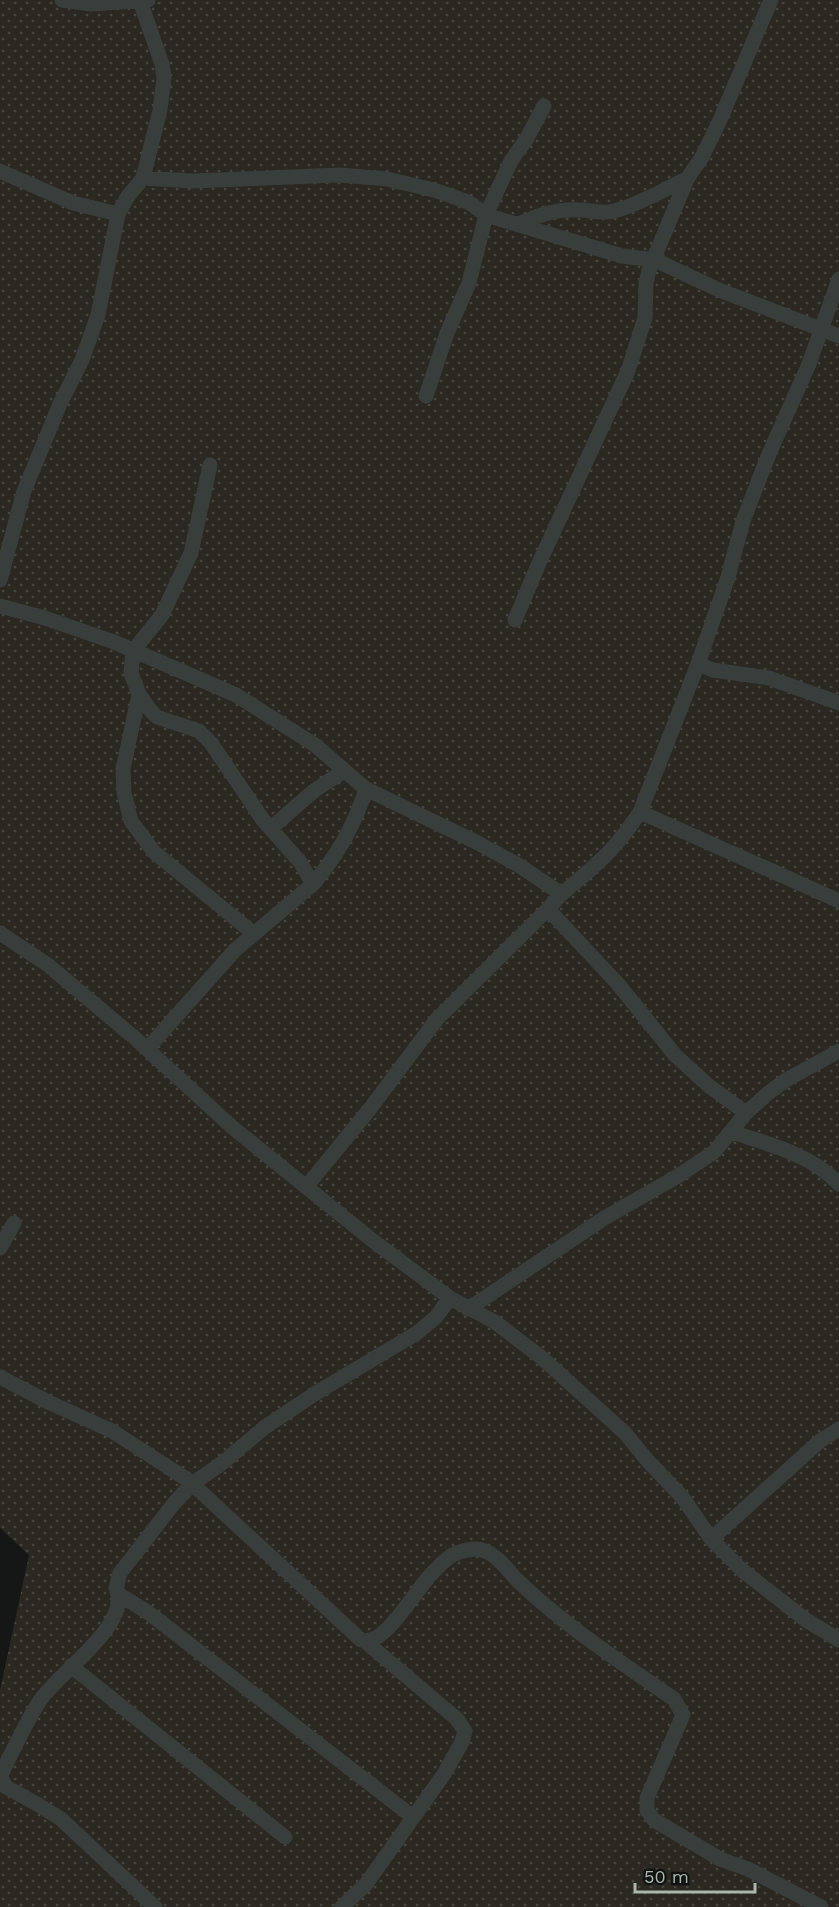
<svg xmlns="http://www.w3.org/2000/svg" width="839" height="1907" font-family="'Work Sans',sans-serif">
	<style>
		.grass { fill: url(#grass-dots) }
		.lines { fill: none; stroke-linecap: round; stroke-linejoin: round }
		.minor { stroke: #383e3b; stroke-width: 15 }
	</style>
	<defs>
		<pattern id="grass-dots" width="8" height="8" patternUnits="userSpaceOnUse" patternTransform="scale(1.5)"><rect width="8" height="8" fill="#2a2821"/><path d="M2 2h.1M6 6h.1" fill="none" stroke="#46453f" stroke-width="1.8" stroke-linecap="round"/></pattern>
	</defs>
	<rect width="100%" height="100%" fill="#151717"/>
	<path class="grass" d="M0,0H839V1907H0V1690L29,1555L0,1528Z"/>
	<g class="lines">
		<path class="minor" d="M62,0L91,4L148,0
			M0,171L73,203L118,214
			M143,178L192,181L340,175L387,179L434,190L457,198L470,203L486,215L622,256L655,260L719,290L839,336
			M519,224C539,214 559,208 582,210C593,211 603,214 614,211C639,205 664,189 687,179
			M839,279L809,364L769,454L743,521L728,577L698,664L713,670L769,678L839,703
			M426,396L447,333L469,283L486,215L511,161L527,138L544,106
			M0,580L24,491L60,404L82,360L98,315L118,214L128,196L143,178L160,110L164,78L162,64L140,1
			M0,606L45,618L114,642L236,695L315,745L366,789L476,842L520,866L560,893
			M515,620L539,563L628,371L645,318L646,283L649,270L687,179L702,157L720,120L771,0
			M139,694L123,769L124,793L131,821L154,852L253,933
			M640,812L698,664
			M271,828L315,790L344,771
			M313,884C337,856 355,824 366,789
			M548,909L618,984L675,1055L709,1086L746,1113
			M0,933L48,965L136,1039L232,1127L372,1240L450,1298L495,1322L542,1358L625,1433L647,1460L683,1498L711,1539L743,1571L806,1620L839,1640
			M147,1049L235,950L313,884L300,862L263,820L211,743L199,731L157,717L150,710L139,694L131,673L133,651L162,615L191,553L210,465
			M732,1132C771,1145 810,1154 839,1184
			M306,1187L369,1110L437,1019L548,909C563,890 575,884 592,868C611,852 627,832 640,812L839,901
			M0,1248L14,1223
			M468,1309L606,1217L678,1176L714,1152L746,1113L767,1094L786,1080L839,1051
			M0,1377L46,1401L112,1431L188,1480L361,1640C370,1642 379,1637 385,1631C408,1609 423,1578 448,1558C454,1553 466,1550 474,1549C492,1548 506,1568 517,1580C565,1626 619,1661 674,1699L683,1715L647,1798V1810L654,1820L720,1859L748,1869L821,1907
			M711,1539L820,1441L839,1429
			M118,1594L149,1613L413,1817
			M71,1666L285,1837
			M155,1907L61,1819L37,1804L6,1787L1,1778L2,1772C14,1749 25,1724 39,1702C56,1674 133,1625 116,1588L120,1573L175,1502L192,1484L221,1464L265,1427L316,1393L417,1333L436,1317L450,1298
			M342,1907L366,1884L444,1774L462,1742L465,1731L457,1719L366,1642"/>
	</g>
	<path d="M635 1883v9h120v-9" fill="none" stroke="#a7b8ac" stroke-width="3"/>
	<text x="644" y="1883" font-size="18" fill="#a7b8ac" stroke="#101212" stroke-width="4.5" paint-order="stroke">50 m</text>
</svg>
